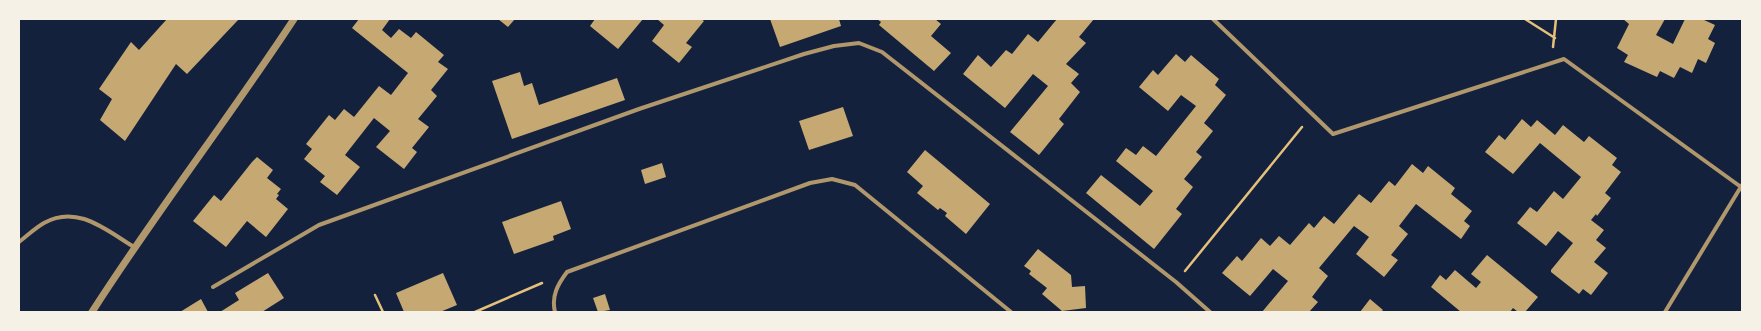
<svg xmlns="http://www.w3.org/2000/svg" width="1761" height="331" font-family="'Asap Condensed',sans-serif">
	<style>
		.building { fill: #c6a872 }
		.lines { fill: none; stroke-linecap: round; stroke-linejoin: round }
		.path { stroke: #e5c07b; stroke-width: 2.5 }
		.minor { stroke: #b1986c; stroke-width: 4 }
		.tertiary { stroke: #b1986c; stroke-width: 7 }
	</style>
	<rect width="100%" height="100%" fill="#14213d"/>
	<path class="building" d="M167,19H239L187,74L176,64L125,141L100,120L112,99L99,89L131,42L139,50Z
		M359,19H390L382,30L391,38L399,29L411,38L416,32L444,55L438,62L448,69L431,90L437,96L418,119L429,127L412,148L417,152L404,169L376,147L390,131L374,118L345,155L360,167L337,195L320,182L325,176L304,159L312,149L306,144L329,115L335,120L344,109L354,117L379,86L391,95L408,73L352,28Z
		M498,19H515L508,27Z
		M595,19H643L618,49L590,26Z
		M657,19H701L704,21L686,43L692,47L679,63L652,41L664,25Z
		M770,19H839L841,26L780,47Z
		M877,19H935L941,24L931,36L951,53L934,71L879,25L881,22Z
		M1057,19H1094L1079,37L1086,43L1066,64L1079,74L1071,83L1080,92L1059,119L1064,124L1039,155L1010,132L1048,86L1033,74L1005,108L963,74L978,55L991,67L1006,50L1012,54L1028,34L1038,42Z
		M1623,19H1665L1656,35L1673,44L1685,19H1702L1715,25L1708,39L1715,43L1706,63L1698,59L1692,73L1680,67L1674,78L1660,71L1657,77L1624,62L1628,55L1617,48L1629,24Z
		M1176,54L1185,62L1191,55L1219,79L1215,85L1226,95L1204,123L1213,131L1196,152L1202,157L1184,179L1193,187L1176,209L1182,214L1154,249L1086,193L1101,175L1140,206L1153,191L1116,161L1126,148L1136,155L1143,146L1156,156L1196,106L1181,95L1168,111L1139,87L1153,70L1158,75Z
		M520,72L524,86L532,83L539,105L617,78L625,100L512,139L492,81Z
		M843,107L853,136L809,150L799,121Z
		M1522,119L1531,127L1537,120L1555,135L1563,125L1584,142L1589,136L1617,158L1612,165L1621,172L1605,193L1611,198L1597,216L1596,214L1591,220L1604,230L1596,240L1606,248L1594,262L1608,273L1591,295L1583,289L1579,294L1551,272V270L1573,243L1558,231L1546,246L1517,223L1530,207L1537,212L1554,191L1563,199L1581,177L1540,143L1513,174L1485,152L1499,135L1505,140Z
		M925,150L990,204L966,234L945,216L947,213L940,208L938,210L917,193L923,186L907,172Z
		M257,157L273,170L267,178L281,189L277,194L279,195L276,199L288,209L266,237L247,221L226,247L193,221L214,195L221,201L252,162Z
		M662,163L666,177L645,184L641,170Z
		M1412,164L1423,173L1428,166L1455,188L1451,194L1472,211L1464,221L1470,226L1461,239L1416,204L1399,226L1408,234L1391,255L1398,260L1384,277L1356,254L1369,237L1354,226L1319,268L1328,276L1312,297L1318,302L1309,312H1262L1288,281L1273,269L1250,296L1222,273L1237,256L1242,261L1261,238L1270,246L1279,236L1290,245L1309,223L1314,228L1324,216L1334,224L1359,194L1371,203L1389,181L1395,186Z
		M561,201L571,229L553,236L554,240L514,254L502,222Z
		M1038,249L1071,275L1072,287L1085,286L1086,308L1062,311L1042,294L1047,288L1029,274L1031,271L1024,266Z
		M1487,255L1538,297L1525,312H1518L1513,308L1510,312H1461L1431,287L1440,275L1446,280L1455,270L1476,288L1481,282L1471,274Z
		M268,273L284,298L262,312H220L239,300L235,293Z
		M443,273L457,305L440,312H404L396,293Z
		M605,294L610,310L598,312L593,298Z
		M201,299L208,312H180Z
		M1370,299L1383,310L1381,312H1360Z"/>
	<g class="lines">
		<path class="path" d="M1525,19L1555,38
			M1553,47L1556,19
			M1185,271L1302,127
			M375,295L383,312
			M475,312L542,283"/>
		<path class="minor" d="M1213,19L1333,134L1564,59L1741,187
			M19,242C27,236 35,228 44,223C77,204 106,230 134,247
			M213,287L319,225L639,109L804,54L834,46L859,43L882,52L1176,282L1210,312
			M555,312C551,296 558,284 567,272L810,183L832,179L855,185L1011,312
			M1665,312L1742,185"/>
		<path class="tertiary" d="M92,312C156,212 229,118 294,19"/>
	</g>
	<rect width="1761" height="331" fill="none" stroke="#f6f1e7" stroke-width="40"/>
</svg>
